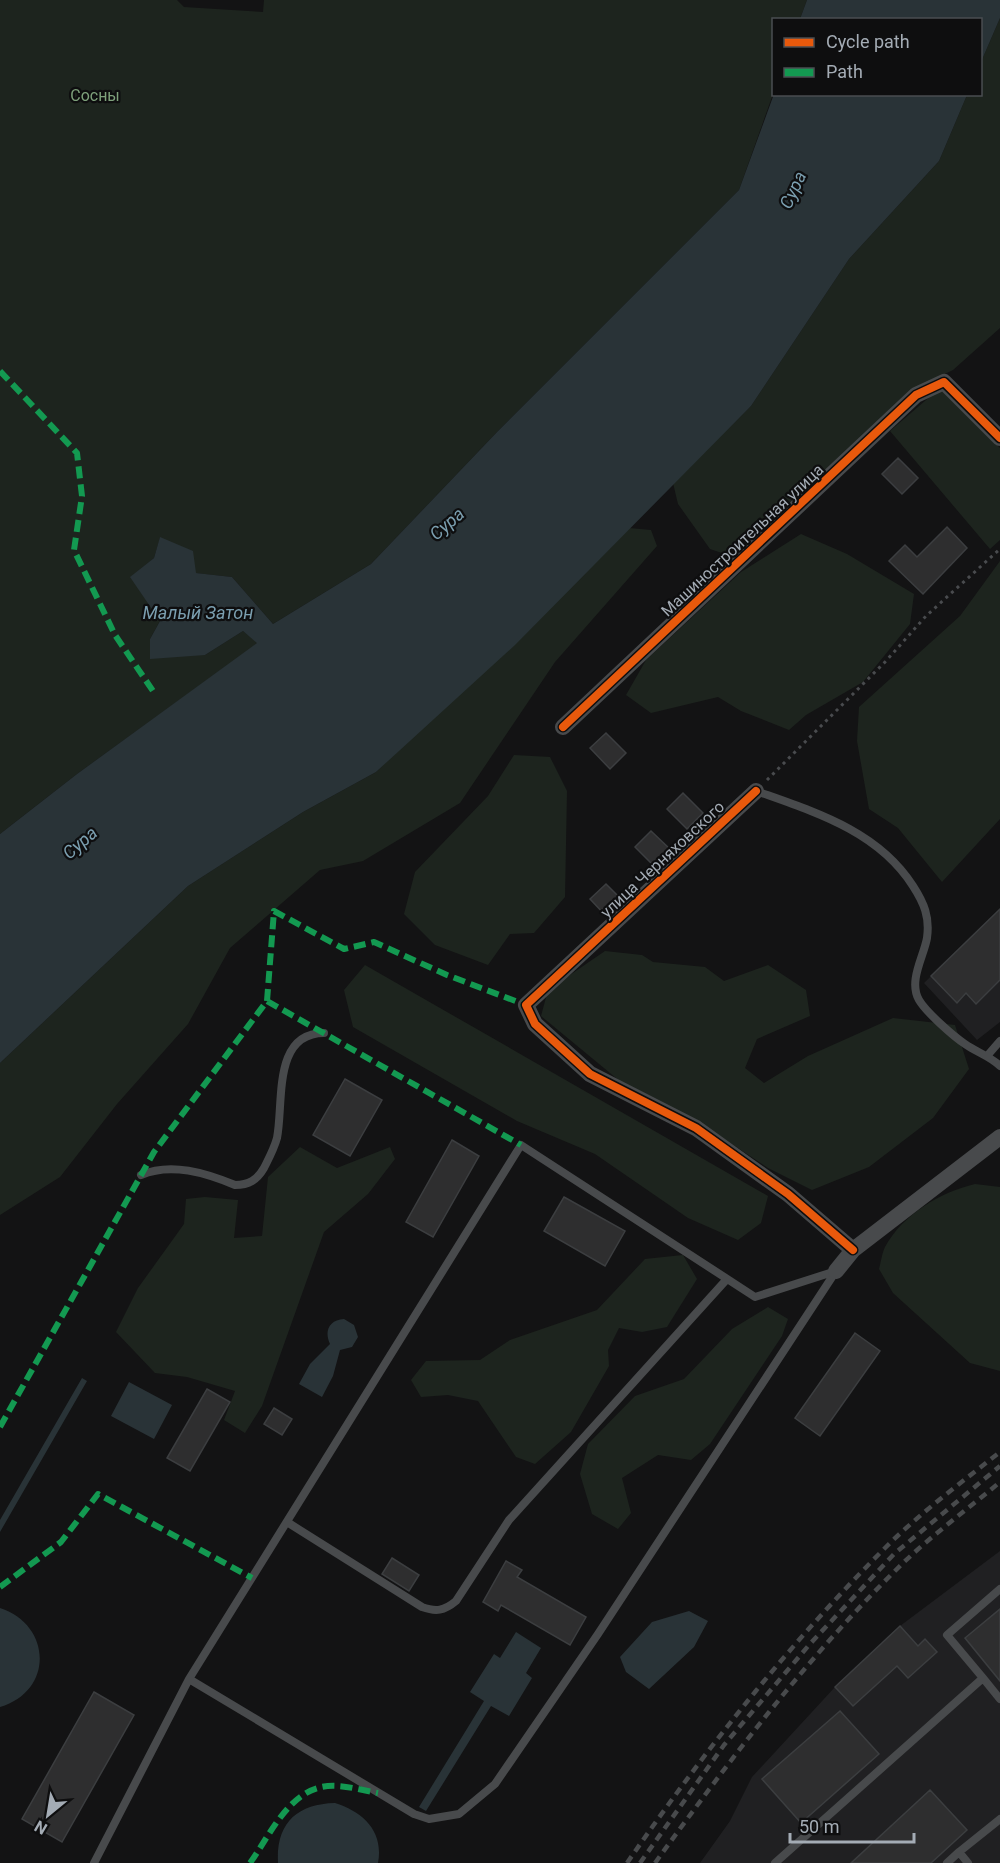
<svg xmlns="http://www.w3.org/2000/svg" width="1000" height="1863" font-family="Roboto,sans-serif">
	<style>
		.built { fill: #202022 }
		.green { fill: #1d241e }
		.water { fill: #293337 }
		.building { fill: #2e2e2f; stroke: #3c3e40; stroke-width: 1.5 }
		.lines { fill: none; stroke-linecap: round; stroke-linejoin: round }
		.path { stroke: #494b4e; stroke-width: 3; stroke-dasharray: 3 4.5; stroke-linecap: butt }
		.lane { stroke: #484a4c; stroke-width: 8 }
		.street { stroke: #484a4c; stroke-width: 16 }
		.rail { stroke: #484a4c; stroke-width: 4.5; stroke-dasharray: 8 6; stroke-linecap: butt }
		.quiet { stroke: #139951; stroke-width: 6; stroke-dasharray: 12 6; stroke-linecap: butt }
		.cycleway-casing { stroke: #0e0e0f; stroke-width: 11 }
		.cycleway { stroke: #e8590c; stroke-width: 8 }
		.labels { text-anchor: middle; stroke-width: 4.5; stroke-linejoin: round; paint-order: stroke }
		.park-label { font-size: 16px; fill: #7ea07b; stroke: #0e0e0f }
		.street-label { font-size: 16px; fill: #a4acb5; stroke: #0e0e0f }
		.water-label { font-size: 18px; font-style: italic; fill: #7b9fb0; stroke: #0e0e0f }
	</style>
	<rect width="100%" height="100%" fill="#131314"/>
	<path class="built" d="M1000,909V1022L977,1040L924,983Z
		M1000,1551V1863H700L730,1821L752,1777L835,1687L900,1626Z"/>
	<path class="green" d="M0,0H177L184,7L263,12L264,0H807L800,19L774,20L773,94L739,190L498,431L371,564L273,624L232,577L195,573L160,538L154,558L131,577L160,621L150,639L205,655L243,631L258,643L77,774L0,834Z
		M1000,18V328L953,370L910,391L803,499L728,555L710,549L678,504L673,483L751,406L849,259L939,161L967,95L980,94L981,62Z
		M940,388L1000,448V540L990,549L890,431Z
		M629,528L651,530L657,546L555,662L460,803L363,861L320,870L230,948L188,1024L117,1104L60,1177L0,1215V1063L188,886L303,812L376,772Z
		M801,534L847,554L914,594L910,624L863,682L806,715L789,730L741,711L718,697L651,713L626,695L646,660L741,572Z
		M1000,561V819L942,882L898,828L869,809L857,741L859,707L960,616Z
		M514,755L550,757L567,791L565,897L534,933L510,934L488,965L435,945L404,914L415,872L488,796Z
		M605,951L642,955L653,962L705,967L724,981L768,965L806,990L810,1016L757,1039L745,1068L764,1083L808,1056L893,1018L955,1025L969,1069L933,1118L869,1167L812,1190L768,1168L703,1125L633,1092L541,1016L548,990Z
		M365,965L768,1196L761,1223L738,1240L688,1218L595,1154L517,1121L353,1027L344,990Z
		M300,1147L337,1168L390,1147L395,1159L368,1194L324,1232L262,1406L245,1433L224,1420L235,1391L187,1377L155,1373L116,1332L138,1288L184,1224L186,1199L205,1197L238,1200L234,1238L262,1236L268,1177Z
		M975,1184L1000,1187V1371L970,1363L893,1293L879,1269C881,1262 882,1253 885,1247C903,1214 941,1192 975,1184Z
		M683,1255L697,1279L667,1327L642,1332L619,1328L608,1350L609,1366L571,1432L535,1464L516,1457L478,1401L448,1395L421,1397L411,1380L426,1361L480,1360L510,1340L597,1310L645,1259Z
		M768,1307L788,1319L782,1336L710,1444L691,1460L658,1455L622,1478L631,1513L618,1529L592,1514L580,1474L588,1444L635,1396L684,1379L732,1329Z"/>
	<path class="water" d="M807,0H1000V18L981,62L980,20L800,19Z
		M774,94L967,95L939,161L849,259L751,406L515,645L376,772L303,812L188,886L0,1063V834L77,774L257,643L243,631L205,655L150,659V639L160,621L130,577L154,558L160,537L193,551L196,573L232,577L273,624L371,564L498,431L739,190Z
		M344,1319L354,1325L358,1337L352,1347L340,1350L333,1376L322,1397L299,1384L310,1364L330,1344C324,1331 329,1320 344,1319Z
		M82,1378L87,1381L0,1532V1520Z
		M129,1382L172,1405L154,1439L111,1416Z
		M0,1608C52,1625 54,1691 0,1707Z
		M689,1611L708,1621L694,1647L649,1689L626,1672L620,1657L652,1622Z
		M516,1632L541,1648L526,1673L532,1678L509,1716L491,1706L426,1811L419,1807L484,1701L470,1692L494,1654L500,1658Z
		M335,1803C363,1812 384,1831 378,1863H278C276,1823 297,1804 335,1803Z"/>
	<path class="building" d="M898,458L918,478L902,494L882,474Z
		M947,527L967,548L923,594L889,561L905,545L917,557Z
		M606,733L626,753L610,769L590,748Z
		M683,793L703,813L687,829L667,809Z
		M651,831L672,851L655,867L635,847Z
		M606,884L623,901L606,916L590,899Z
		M1000,909V980L976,1004L966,993L957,1003L931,976Z
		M345,1079L382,1100L350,1156L313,1135Z
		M452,1140L479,1156L433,1237L406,1222Z
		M564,1197L625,1231L605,1266L544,1231Z
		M855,1333L880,1351L820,1436L795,1418Z
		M207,1389L230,1402L190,1471L167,1458Z
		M274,1408L292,1419L282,1435L264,1424Z
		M392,1558L419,1575L409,1591L382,1574Z
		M506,1561L522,1570L517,1577L586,1617L570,1645L501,1605L498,1611L483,1602Z
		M1000,1609V1681L965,1638Z
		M900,1626L918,1646L925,1639L937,1652L908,1678L897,1666L853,1706L835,1687Z
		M94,1692L134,1715L62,1842L22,1819Z
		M840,1711L879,1754L801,1823L762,1779Z
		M930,1790L967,1830L931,1863H851Z"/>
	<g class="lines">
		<path class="path" d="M767,780L886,661L926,616L1000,549"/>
		<path class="lane" d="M756,791C815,812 878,831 913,886C924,903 930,917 927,938C924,956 908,981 919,1000C926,1012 953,1036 965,1044C976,1052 990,1056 1000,1066
			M987,1056L1000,1041
			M141,1175C171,1162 206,1173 235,1185C249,1185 257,1180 264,1168C269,1158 274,1149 277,1138C284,1103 272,1033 324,1033
			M287,1522L422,1607C436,1612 444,1611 456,1601L509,1520L727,1279
			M983,1678L947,1635L1000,1589
			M189,1679L414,1814L429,1819L459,1814L495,1784L598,1634L836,1271
			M959,1852L1000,1819
			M94,1863L189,1679L521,1145L755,1297L836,1271
			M775,1863L983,1678L1000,1699
			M947,1863L959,1852L968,1863"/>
		<path class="street" d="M563,727L916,395L944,382L1000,438
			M756,791L526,1005L535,1024L590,1074L696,1128L788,1194L853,1250
			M836,1271L853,1250L1000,1137"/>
		<path class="rail" d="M627,1863C705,1750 788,1645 885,1548C920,1513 962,1482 1000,1452
			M640,1863L724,1745L809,1645L894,1554L1000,1466
			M655,1863C731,1758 809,1655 902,1564C932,1535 968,1509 1000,1482"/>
		<path class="quiet" d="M0,371L77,453L82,496L74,550L115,635L153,691
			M267,1001L274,911L344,949L374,942L447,975L526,1005
			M0,1427L154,1152L267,1001L521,1145
			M0,1587L61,1542L98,1494L252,1578
			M250,1863C268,1838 286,1797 318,1788C336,1782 360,1790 378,1793"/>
		<defs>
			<path id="cycleway" d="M563,727L916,395L944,382L1000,438
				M756,791L526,1005L535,1024L590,1074L696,1128L788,1194L853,1250"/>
		</defs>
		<use href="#cycleway" class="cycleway-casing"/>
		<use href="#cycleway" class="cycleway"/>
	</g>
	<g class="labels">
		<g class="park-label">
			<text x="95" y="101">Сосны</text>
		</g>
		<g class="street-label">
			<text transform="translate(742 540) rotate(-43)" y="6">Машиностроительная улица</text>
			<text transform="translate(662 859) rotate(-43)" y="6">улица Черняховского</text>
		</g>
		<g class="water-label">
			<text transform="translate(793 190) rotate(-65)" y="6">Сура</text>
			<text transform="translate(447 524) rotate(-41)" y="6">Сура</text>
			<text x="198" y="619">Малый Затон</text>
			<text transform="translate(80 843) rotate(-41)" y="6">Сура</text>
		</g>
	</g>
	<rect x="772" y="18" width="210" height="78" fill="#0e0e0f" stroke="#4a4d51" stroke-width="1.5"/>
	<rect x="784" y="38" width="30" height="9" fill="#e8590c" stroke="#4a4d51" stroke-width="1.5"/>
	<text x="826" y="48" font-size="18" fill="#a4acb5">Cycle path</text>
	<rect x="784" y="68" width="30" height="9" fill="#139951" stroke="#4a4d51" stroke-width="1.5"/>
	<text x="826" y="78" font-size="18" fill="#a4acb5">Path</text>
	<g transform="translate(48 1815) rotate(210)" stroke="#0e0e0f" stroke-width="4.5" paint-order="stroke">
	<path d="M0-4.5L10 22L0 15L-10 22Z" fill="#a4acb5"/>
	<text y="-9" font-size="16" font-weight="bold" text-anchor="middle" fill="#a4acb5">N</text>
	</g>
	<path d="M790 1833v9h124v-9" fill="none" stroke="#a4acb5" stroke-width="3"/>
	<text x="799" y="1833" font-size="18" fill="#a4acb5" stroke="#0e0e0f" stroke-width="4.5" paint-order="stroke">50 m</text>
</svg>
